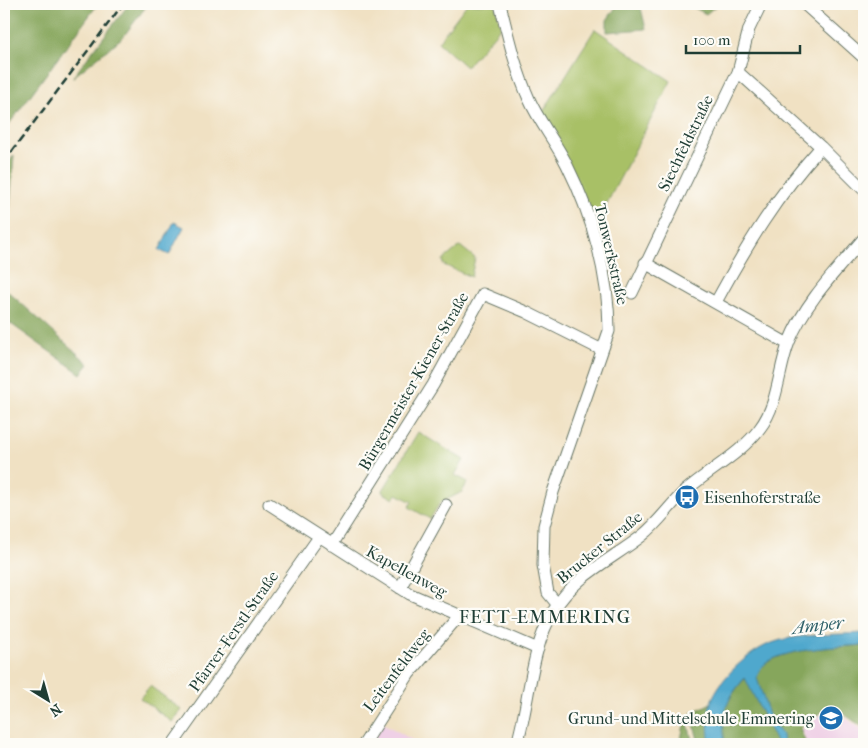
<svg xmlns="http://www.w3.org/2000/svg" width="868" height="748" font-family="'IM FELL French Canon',serif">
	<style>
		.built { fill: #efd0e6 }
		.green { fill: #a8c066; stroke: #647e4d }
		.forest { fill: #86a65b; stroke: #527248 }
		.water { fill: #50a8cd; stroke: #387280 }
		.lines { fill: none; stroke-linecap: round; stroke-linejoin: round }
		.minor-casing { stroke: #687666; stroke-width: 13 }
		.minor { stroke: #fff; stroke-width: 11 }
		.rail { stroke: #1f3d34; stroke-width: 2.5; stroke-dasharray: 8 4; stroke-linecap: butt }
		.labels { text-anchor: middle; stroke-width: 4.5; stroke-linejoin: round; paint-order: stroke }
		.street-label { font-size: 16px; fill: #1f3d34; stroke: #fdfcf7 }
		.poi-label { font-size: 16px; fill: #1f3d34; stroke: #fdfcf7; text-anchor: start }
		.water-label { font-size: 18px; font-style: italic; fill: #30626a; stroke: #fdfcf7 }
		.quarter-label { font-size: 19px; letter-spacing: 1px; fill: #1f3d34; stroke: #fdfcf7 }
	</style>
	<rect width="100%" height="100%" fill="#fdfcf7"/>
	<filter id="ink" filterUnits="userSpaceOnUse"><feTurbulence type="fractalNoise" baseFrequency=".02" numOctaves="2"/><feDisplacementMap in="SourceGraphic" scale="10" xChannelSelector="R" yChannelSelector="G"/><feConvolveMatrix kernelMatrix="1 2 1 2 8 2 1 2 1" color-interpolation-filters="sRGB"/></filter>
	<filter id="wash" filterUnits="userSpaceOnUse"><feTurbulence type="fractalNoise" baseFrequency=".0096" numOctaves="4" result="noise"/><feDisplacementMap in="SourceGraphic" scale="20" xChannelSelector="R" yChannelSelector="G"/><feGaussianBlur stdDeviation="1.12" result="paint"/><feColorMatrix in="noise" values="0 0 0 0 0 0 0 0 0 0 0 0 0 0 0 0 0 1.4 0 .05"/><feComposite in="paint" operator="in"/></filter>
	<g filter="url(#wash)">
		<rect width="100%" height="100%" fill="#f0e1c3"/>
		<path class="built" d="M831,707L864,731V744H807L802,729Z
			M383,723L419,744H371Z"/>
		<path class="green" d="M467,4H495L501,27L466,67L438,42Z
			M595,29L671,81L595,226L541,115Z
			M460,246L475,258L471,277L444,265L443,260Z
			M418,432L464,460L455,475L468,482L462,492L440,503L430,519L409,507L412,502L397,494L394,499L382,492Z
			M150,686L182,710L172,722L140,698Z"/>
		<path class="forest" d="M4,4H98L4,131Z
			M129,4H148L123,37L72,78Z
			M618,4H640L646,29L607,32V20Z
			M687,4H718L706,14Z
			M14,155L10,207L4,217V169Z
			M4,288L89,364L81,374L4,319Z
			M864,645V728L831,705L800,728L806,744H725C724,737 721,728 722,722C728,684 764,657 799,651C820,647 843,647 864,645Z
			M711,703L710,744H699L691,713Z
			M686,715L693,744H680Z"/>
		<path class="water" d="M174,222L184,227L169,255L159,250Z
			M864,633V645C840,647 778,648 762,667C759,669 758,675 757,678L770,718L782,735L783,744H777L745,678C725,700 721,716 725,744H710C708,733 707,713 711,702C719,679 747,653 769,644C795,633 836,635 864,633Z"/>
	</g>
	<g filter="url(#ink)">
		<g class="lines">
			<defs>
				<path id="minor" d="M500,4C508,36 515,68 529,99C539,122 556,142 567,165C592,215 609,275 609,331L553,492L544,526L543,565L548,593L557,604
					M804,4L864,58
					M738,72L821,147L864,190
					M645,263L788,344
					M632,293L738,72L749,29L761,4
					M716,302C747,245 777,195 821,147
					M269,504L410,594L538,649
					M332,545L433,385L483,294L526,312L602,350
					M400,588L446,505
					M173,744L319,537
					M364,744L409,674L458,617
					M517,744C530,700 530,650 554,610C575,575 613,559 643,535C659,522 670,505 685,491C709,470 741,454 760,428C779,403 778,370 789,342C805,302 837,270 864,238"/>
			</defs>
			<use href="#minor" class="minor-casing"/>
			<use href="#minor" class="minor"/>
			<path class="rail" d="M4,162L123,4"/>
		</g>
	</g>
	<defs>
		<symbol id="bus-disc" viewBox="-11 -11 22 22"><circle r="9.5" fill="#1f6fb2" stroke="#fdfcf7"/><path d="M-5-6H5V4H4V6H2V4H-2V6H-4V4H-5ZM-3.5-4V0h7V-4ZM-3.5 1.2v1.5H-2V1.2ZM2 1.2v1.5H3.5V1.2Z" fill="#fff"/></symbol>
		<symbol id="school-disc" viewBox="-11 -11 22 22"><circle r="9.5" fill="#1f6fb2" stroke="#fdfcf7"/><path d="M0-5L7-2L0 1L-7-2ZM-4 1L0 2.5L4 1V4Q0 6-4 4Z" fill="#fff"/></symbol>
	</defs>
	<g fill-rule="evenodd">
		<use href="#bus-disc" x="673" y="483" width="28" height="28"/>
		<use href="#school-disc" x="817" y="704" width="28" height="28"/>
	</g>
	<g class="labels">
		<g class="street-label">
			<text transform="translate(685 143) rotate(-64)" y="6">Siechfeldstraße</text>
			<text transform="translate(612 254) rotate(77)" y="6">Tonwerkstraße</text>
			<text transform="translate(413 381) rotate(-60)" y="6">Bürgermeister-Kiener-Straße</text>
			<text transform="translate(599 547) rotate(-39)" y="6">Brucker Straße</text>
			<text transform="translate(407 571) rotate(29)" y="6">Kapellenweg</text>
			<text transform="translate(233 631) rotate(-55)" y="6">Pfarrer-Ferstl-Straße</text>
			<text transform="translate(396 670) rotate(-53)" y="6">Leitenfeldweg</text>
		</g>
		<g class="poi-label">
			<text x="704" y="503">Eisenhoferstraße</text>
			<text x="814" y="724" text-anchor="end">Grund- und Mittelschule Emmering</text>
		</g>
		<g class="water-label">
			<text transform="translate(818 625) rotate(-6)" y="6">Amper</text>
		</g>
		<g class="quarter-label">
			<text x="545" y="623">FETT-EMMERING</text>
		</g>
	</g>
	<rect width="868" height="748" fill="none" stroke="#fdfcf7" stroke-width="20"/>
	<g transform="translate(48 700) rotate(143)" stroke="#fdfcf7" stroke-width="4" paint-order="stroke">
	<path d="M0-4L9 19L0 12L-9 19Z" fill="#1f3d34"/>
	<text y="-8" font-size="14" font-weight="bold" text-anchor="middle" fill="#1f3d34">N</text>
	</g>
	<path d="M686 45v8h114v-8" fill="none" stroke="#1f3d34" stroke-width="2.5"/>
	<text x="693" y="45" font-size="15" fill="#1f3d34" stroke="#fdfcf7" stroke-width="4" paint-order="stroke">100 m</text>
</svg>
